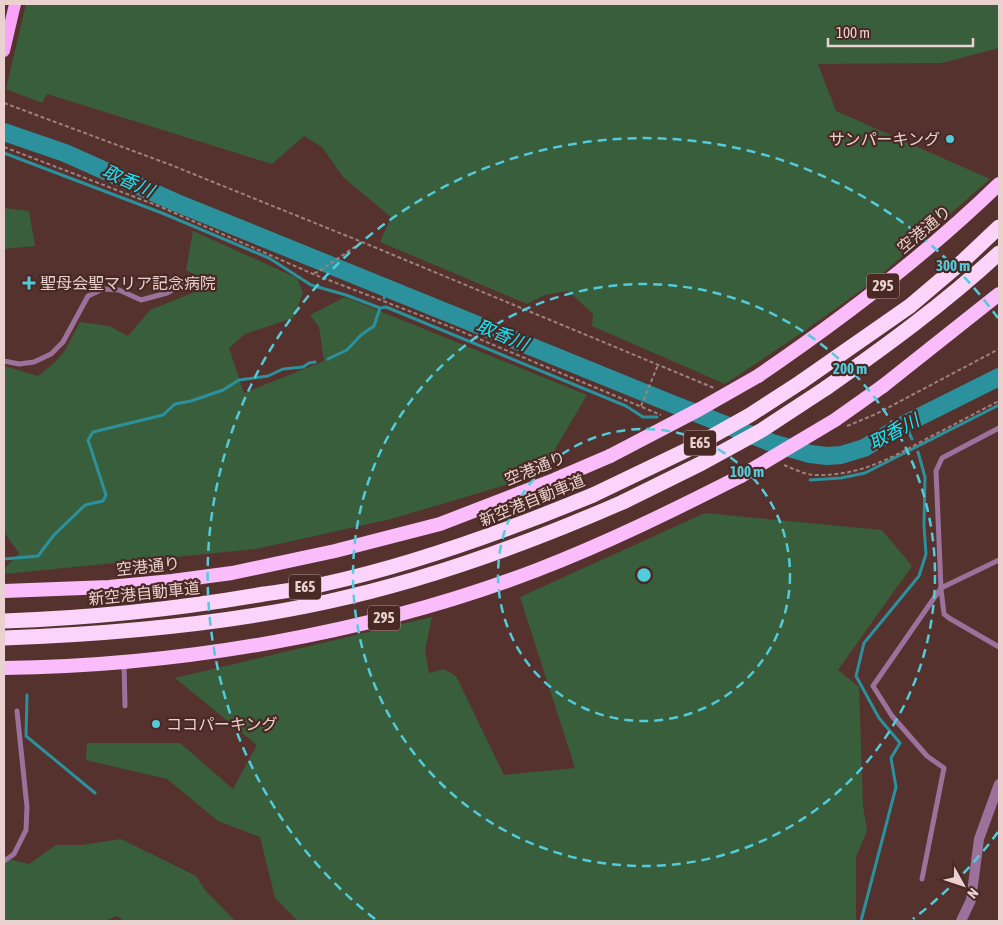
<svg xmlns="http://www.w3.org/2000/svg" width="1003" height="925" font-family="'Asap Condensed','Noto Sans JP',sans-serif">
	<style>
		.green { fill: #395e3c }
		.lines { fill: none; stroke-linecap: round; stroke-linejoin: round }
		.stream { stroke: #2a919d; stroke-width: 3 }
		.river { stroke: #2a919d; stroke-width: 18 }
		.path { stroke: #9e817d; stroke-width: 2; stroke-dasharray: 4 2.5; stroke-linecap: butt }
		.service { stroke: #9c729c; stroke-width: 5 }
		.minor { stroke: #9c729c; stroke-width: 10 }
		.primary { stroke: #f9a4fa; stroke-width: 12 }
		.trunk { stroke: #fabcfa; stroke-width: 14 }
		.motorway { stroke: #fcd3fb; stroke-width: 15 }
		.trunk-bridge { stroke: #fabcfa; stroke-width: 14 }
		.motorway-bridge { stroke: #fcd3fb; stroke-width: 15 }
		.ring { fill: none; stroke: #52cbda; stroke-width: 2.5; stroke-dasharray: 9 6 }
		.poi-dot { fill: #52cbda; stroke: #4a2824; stroke-width: 2 }
		.labels { text-anchor: middle; stroke-width: 4.5; stroke-linejoin: round; paint-order: stroke }
		.shield { fill: #4a2824; stroke: #b99e9b; stroke-width: 1 }
		.shield-label { font-size: 15px; font-weight: bold; fill: #e8d1ce }
		.poi-label { font-size: 16px; fill: #e8d1ce; stroke: #4a2824; text-anchor: start }
		.street-label { font-size: 16px; fill: #e8d1ce; stroke: #4a2824 }
		.water-label { font-size: 18px; font-style: italic; fill: #11e9fe; stroke: #4a2824 }
		.centre { fill: #52cbda; stroke: #4a2824; stroke-width: 2.5 }
		.ring-label { font-size: 15px; text-anchor: middle; font-weight: bold; fill: #52cbda; stroke: #4a2824; stroke-width: 4.5; stroke-linejoin: round; paint-order: stroke }
	</style>
	<rect width="100%" height="100%" fill="#55322e"/>
	<path class="green" d="M26,4H999V48L942,63L818,64L836,111L990,179L874,281L803,332L725,384L592,326L593,314L568,291L545,295L527,304L380,242L391,217L343,177L322,147L304,136L272,164L47,94L42,103L6,89Z
		M4,208L29,211L35,246L4,249Z
		M193,231L297,278L303,293L293,318L245,334L229,348L244,393L324,361L319,327L310,315L345,297L587,395L540,475L391,519L256,549L4,574V569L19,553L4,532V366L38,376L53,364L64,352L80,322L109,326L128,336L150,310L207,287L206,281L186,270Z
		M705,513L882,530L912,566L838,670L859,687L863,806L867,831L856,857V921H298L275,898L260,837L218,821L167,779L86,760L87,743H180L233,789L257,745L175,678L432,617L425,650L429,673L444,669L456,676L504,775L575,768L520,597Z
		M121,839L196,876L205,890L235,921H124L117,916L105,921H4V858L29,864L56,845H82Z"/>
	<g class="lines">
		<path class="stream" d="M4,153L162,213L269,258L311,285L346,295L380,308L386,307L626,406L643,417H657
			M384,298L388,288
			M328,359L347,350L361,335L374,326L380,308
			M905,424L912,439
			M810,480L841,478L865,473L999,405
			M4,559L38,556L54,535L85,505L103,501L106,495L88,440L93,432L163,415L175,404L191,401L223,390L239,380L268,376L283,369L303,367L309,363L315,362
			M27,695L26,736L95,793
			M861,921L896,787L891,758L900,743L879,718L856,676L864,643L919,576L926,554L924,526L925,477L918,452"/>
		<path class="river" d="M4,132L65,153L177,203L670,403L772,443L810,454L827,456L841,455L864,448L905,424L999,377"/>
		<path class="path" d="M4,103L171,165L362,242L714,388
			M4,147L161,207L313,274L448,326L661,415
			M314,273L318,272L362,242
			M641,406L658,365
			M847,426L876,414L999,349
			M784,465C794,469 805,475 816,475C860,476 891,458 928,438C952,426 975,413 999,401"/>
		<path class="service" d="M4,361L19,364L34,362L51,354L63,342L88,296L103,289L119,290L141,300L167,293L192,279
			M999,428L942,458L936,471L941,588L999,560
			M941,589L944,614L949,618L999,647
			M124,663L125,706
			M4,861L14,854L26,830L27,807L17,711
			M922,879L944,768L927,756L892,716L873,686L941,588"/>
		<path class="minor" d="M961,921L971,900L979,839L999,784"/>
		<path class="primary" d="M4,51L15,4"/>
		<path class="trunk" d="M758,376C843,318 925,256 999,184
			M883,386L999,294
			M4,591L109,587L172,581L232,573L335,551L440,524L554,480L610,456
			M4,668C180,666 373,633 537,570C607,543 674,510 741,476"/>
		<path class="motorway" d="M801,382L910,306L963,261L999,227
			M826,388C886,346 945,303 999,253
			M4,621C91,618 178,609 264,594C284,591 304,589 324,584C416,564 506,531 593,495
			M4,638C112,634 220,625 326,602C429,580 527,544 623,502"/>
		<path class="trunk-bridge" d="M610,456L700,409L758,376
			M741,476L835,420L883,386"/>
		<path class="motorway-bridge" d="M593,495L691,448L750,415L801,382
			M623,502L702,463L762,430L826,388"/>
	</g>
	<g class="ring">
		<circle cx="644" cy="575" r="146"/>
		<circle cx="644" cy="575" r="291"/>
		<path d="M998 832A437 437 0 0 1 913 919M375 919A437 437 0 1 1 998 318"/>
	</g>
	<g class="poi-dot">
		<circle cx="950" cy="139" r="5"/>
		<path d="M26.5 275.5h5v5h5v5h-5v5h-5v-5h-5v-5h5z"/>
		<circle cx="156" cy="724" r="5"/>
	</g>
	<g class="labels">
		<g class="shield">
			<rect x="867" y="273.5" width="32" height="25" rx="4"/>
			<rect x="684" y="430.5" width="32" height="25" rx="4"/>
			<rect x="289" y="574.5" width="32" height="25" rx="4"/>
			<rect x="368" y="605.5" width="32" height="25" rx="4"/>
		</g>
		<g class="shield-label">
			<text x="883" y="291">295</text>
			<text x="700" y="448">E65</text>
			<text x="305" y="592">E65</text>
			<text x="384" y="623">295</text>
		</g>
		<g class="poi-label">
			<text x="940" y="145" text-anchor="end">サンパーキング</text>
			<text x="40" y="289">聖母会聖マリア記念病院</text>
			<text x="166" y="730">ココパーキング</text>
		</g>
		<g class="street-label">
			<text transform="translate(924 229) rotate(-40)" y="6">空港通り</text>
			<text transform="translate(535 468) rotate(-22)" y="6">空港通り</text>
			<text transform="translate(532 500) rotate(-22)" y="6">新空港自動車道</text>
			<text transform="translate(148 566) rotate(-6)" y="6">空港通り</text>
			<text transform="translate(144 593) rotate(-6)" y="6">新空港自動車道</text>
		</g>
		<g class="water-label">
			<text transform="translate(128 181) rotate(24)" y="6">取香川</text>
			<text transform="translate(502 335) rotate(22)" y="6">取香川</text>
			<text transform="translate(894 432) rotate(-28)" y="6">取香川</text>
		</g>
	</g>
	<circle cx="644" cy="575" r="8" class="centre"/>
	<g class="ring-label">
		<text x="953" y="271">300 m</text>
		<text x="850" y="374">200 m</text>
		<text x="747" y="477">100 m</text>
	</g>
	<rect width="1003" height="925" fill="none" stroke="#e8d1ce" stroke-width="10"/>
	<g transform="translate(963 885) rotate(130)" stroke="#4a2824" stroke-width="4" paint-order="stroke">
	<path d="M0-4L9 19L0 12L-9 19Z" fill="#e8d1ce"/>
	<text y="-8" font-size="14" font-weight="bold" text-anchor="middle" fill="#e8d1ce">N</text>
	</g>
	<path d="M828 38v8h145v-8" fill="none" stroke="#e8d1ce" stroke-width="2.5"/>
	<text x="836" y="38" font-size="15" fill="#e8d1ce" stroke="#4a2824" stroke-width="4" paint-order="stroke">100 m</text>
</svg>
